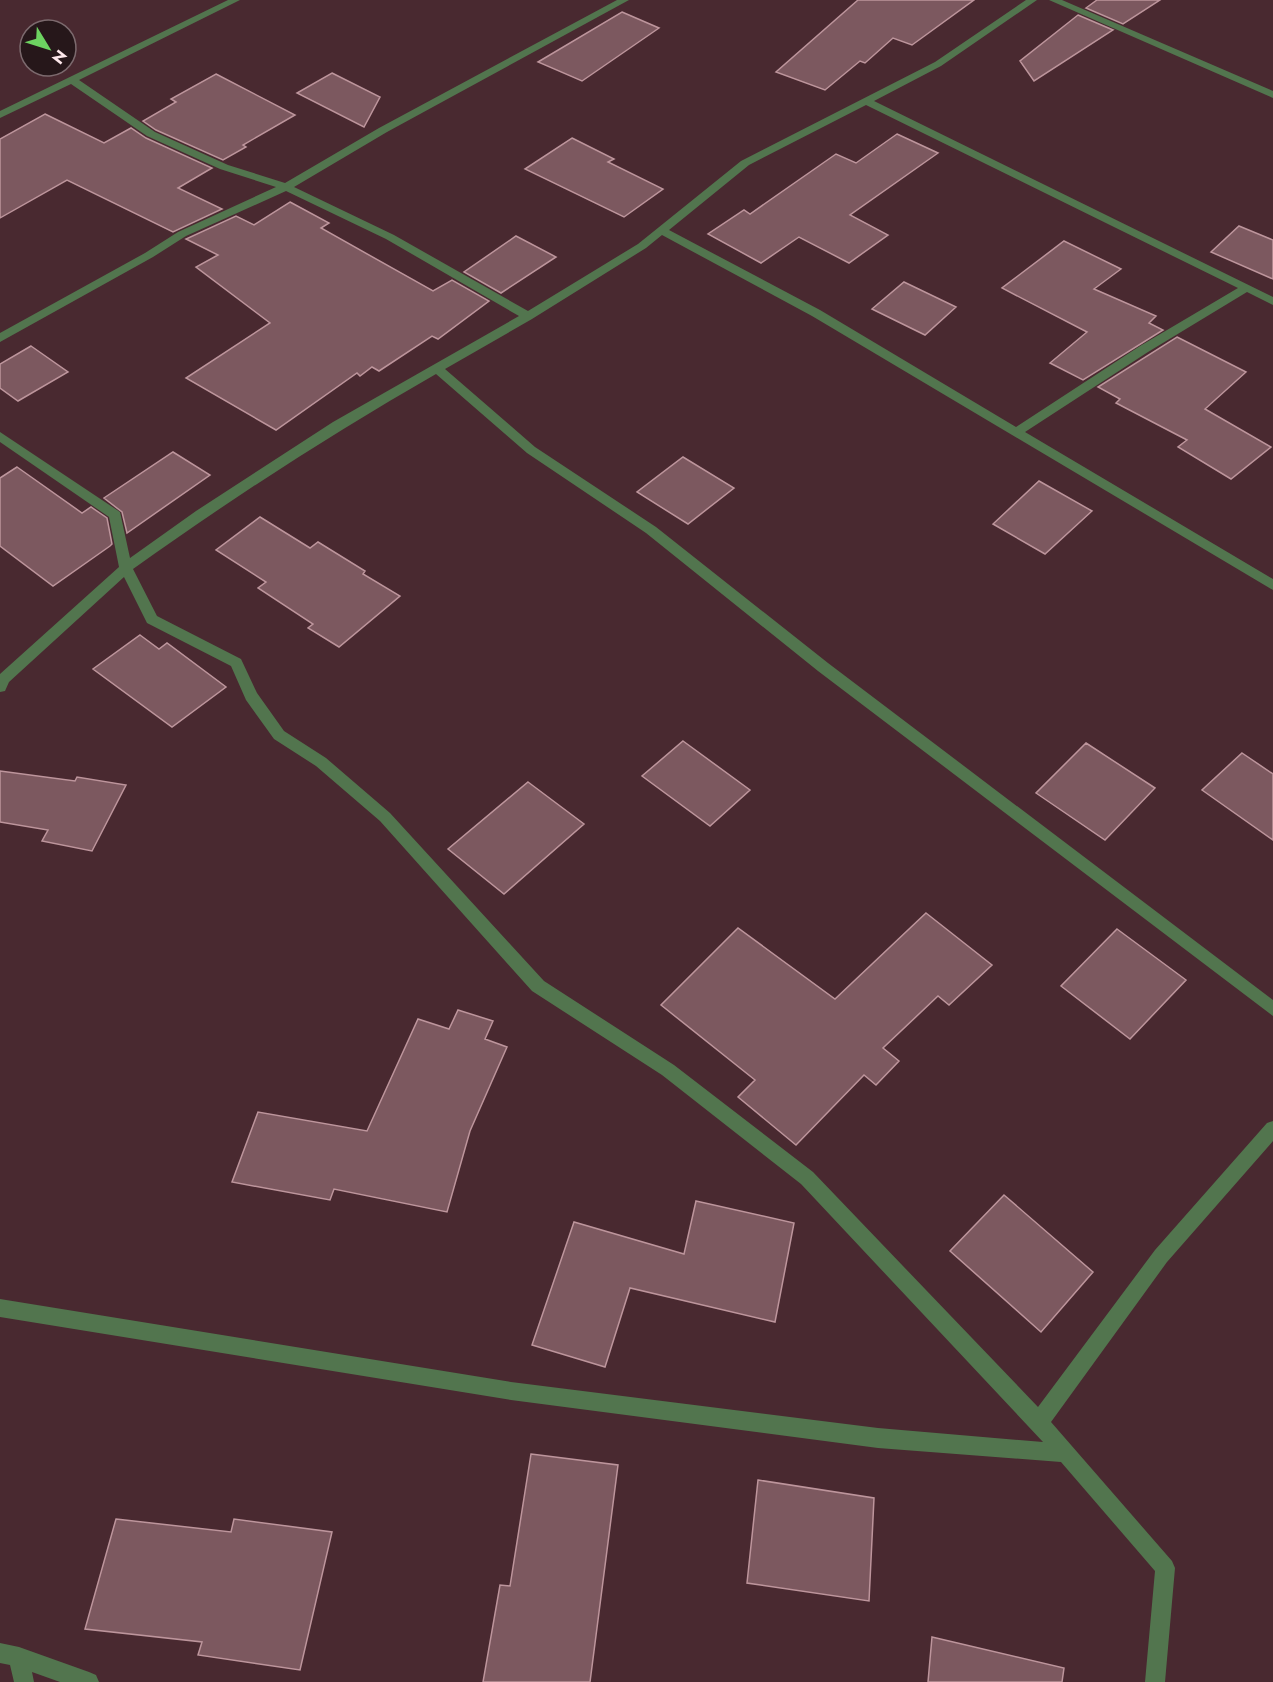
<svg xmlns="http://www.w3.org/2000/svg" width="1273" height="1682" font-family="Jost,sans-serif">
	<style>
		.building { fill: #7c585f; stroke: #bd959c; stroke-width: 1.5 }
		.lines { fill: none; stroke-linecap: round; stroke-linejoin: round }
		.minor { fill: #52754e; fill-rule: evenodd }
	</style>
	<rect width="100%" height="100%" fill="#492930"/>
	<path class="building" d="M858,0H974L912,45L893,38L865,63L860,61L825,90L776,72Z
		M1097,0H1160L1123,24L1086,8Z
		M622,12L659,28L582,81L538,62Z
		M1078,15L1113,30L1034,81L1020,61Z
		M332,73L380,97L364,127L297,93Z
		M216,74L295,115L243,145L246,147L223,160L156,130L143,121L176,102L171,99Z
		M45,114L104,143L131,128L146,138L212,168L178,188L222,209L173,232L67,180L0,218V139Z
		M897,134L938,153L850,215L888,235L849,263L799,237L761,263L708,234L744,210L750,214L836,154L856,163Z
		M572,138L614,159L608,162L663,189L624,217L525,169Z
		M290,202L329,223L321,228L433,291L452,280L489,301L438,339L432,336L379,371L372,367L360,376L357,373L276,430L186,378L270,323L196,267L218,255L186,239L236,216L254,225Z
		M1239,226L1273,240V279L1211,252Z
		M516,236L556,257L501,293L464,272Z
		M1064,241L1121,269L1094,289L1156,316L1149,323L1163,330L1083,380L1050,363L1087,332L1002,288Z
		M904,282L956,307L925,335L872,309Z
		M1177,337L1246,372L1205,409L1271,447L1231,479L1178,447L1187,440L1116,403L1120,399L1098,387Z
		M31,346L68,372L18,401L0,388V364Z
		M173,452L210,475L127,533L122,512L104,498Z
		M683,457L734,488L688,524L637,492Z
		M17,467L82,513L91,507L107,518L112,544L110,546L53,586L0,546V478Z
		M1039,481L1092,511L1045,554L993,524Z
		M260,517L310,548L318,542L365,571L363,574L400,596L339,647L308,628L313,624L258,588L266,582L216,550Z
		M140,635L159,649L167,643L226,687L172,727L93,669Z
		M683,741L750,790L710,826L642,776Z
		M1086,743L1155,788L1105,840L1036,793Z
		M1242,753L1273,774V840L1202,790Z
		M0,771L75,781L77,777L126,785L92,851L42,841L48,830L0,822Z
		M528,782L584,824L504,894L448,849Z
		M926,913L992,965L949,1005L938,996L883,1048L899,1061L876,1085L864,1075L796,1145L738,1097L755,1080L661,1005L738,928L835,999Z
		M1117,929L1186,980L1130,1039L1061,986Z
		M458,1010L493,1021L485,1039L507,1047L470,1131L447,1212L334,1189L330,1200L232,1182L258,1112L367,1131L418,1019L449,1029Z
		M1004,1195L1093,1272L1041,1332L950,1251Z
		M696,1201L794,1223L775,1322L630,1288L605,1367L532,1345L574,1222L684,1254Z
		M531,1454L618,1465L590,1682H483L500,1585L510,1586Z
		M758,1480L874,1498L869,1601L747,1583Z
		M116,1519L231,1532L234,1519L332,1532L300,1670L198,1655L202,1642L85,1629Z
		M932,1637L1064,1668L1062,1682H928Z"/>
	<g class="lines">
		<path class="minor" d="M228,0H240L79,80L155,132L228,165L285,183L379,128L617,0H629L387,132L294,187L394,235L528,311L638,244L741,161L935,62L1026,0H1037L941,66L874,101L1273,297V305L1247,292L1148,352L1025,432L1273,579V590L812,316L662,235L646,248L532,319L445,369L535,447L656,527L828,663L1273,1000V1016L818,671L646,533L527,453L436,374C331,434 231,499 133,569L157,616L241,659L257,693L284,731L326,758L390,813L544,981L674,1065L813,1172L1038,1407L1155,1250L1267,1123L1273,1121V1141L1167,1262L1051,1422L1172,1561L1175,1568L1165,1682H1145L1155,1571L1061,1462L878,1448L511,1400L0,1317V1299L511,1382L878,1428L1043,1442L801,1184L662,1075L532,991L380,821L316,766L274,739L246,700L231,666L147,623L124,577L9,682L5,691L0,692V674L119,567L109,517L0,442V432L120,512L130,558L196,511L333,422L519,316L386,239L286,191L186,236L153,257L0,342V333L145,253L178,232L276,187L220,169L147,136L71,84L0,118V111ZM866,105L1238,288L1140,346L1016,427L820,310L669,230L749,165Z
			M1049,0H1062L1273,91V98Z
			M0,1643L19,1647L89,1672L96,1675L99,1682H60L32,1672L34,1682H14L10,1665L0,1663Z"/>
	</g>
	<g transform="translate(48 48) rotate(128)"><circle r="28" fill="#26171a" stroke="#7c6a6e" stroke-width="1.5"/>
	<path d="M0-4.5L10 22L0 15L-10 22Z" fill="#6dd361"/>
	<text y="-9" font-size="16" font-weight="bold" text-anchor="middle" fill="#fde7eb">N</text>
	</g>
</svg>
